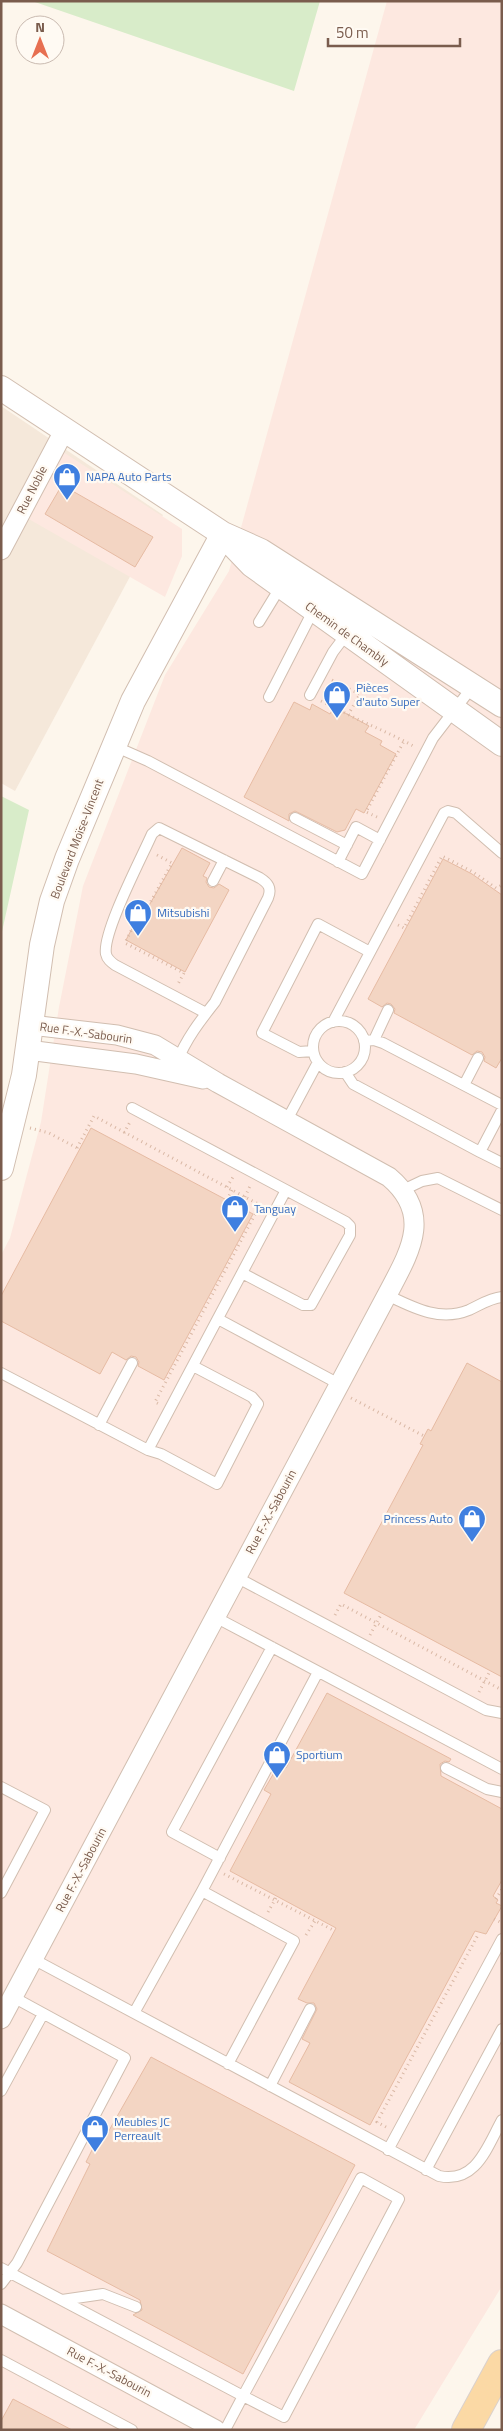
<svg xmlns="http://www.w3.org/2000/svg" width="503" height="2431" font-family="'Titillium Web',sans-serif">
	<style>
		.residential { fill: #f5e8da }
		.commercial { fill: #fde8e0 }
		.green { fill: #d8ecc9 }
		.building { fill: #f3d5c3; stroke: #e6bba3 }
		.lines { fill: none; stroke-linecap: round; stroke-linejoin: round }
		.service-casing { stroke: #d1beb0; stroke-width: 12 }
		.minor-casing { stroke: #d1beb0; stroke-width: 21 }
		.tertiary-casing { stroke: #d1beb0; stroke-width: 26 }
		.primary-casing { stroke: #dad1cd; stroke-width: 30 }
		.path { stroke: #d9b8a5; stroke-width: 3; stroke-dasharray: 1 4; stroke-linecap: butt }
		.service { stroke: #fff; stroke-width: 10 }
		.minor { stroke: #fff; stroke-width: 19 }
		.tertiary { stroke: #fff; stroke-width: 24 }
		.primary { stroke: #fbd9a5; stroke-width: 28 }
		.labels { text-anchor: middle; stroke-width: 4.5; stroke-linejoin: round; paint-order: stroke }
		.shop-label { font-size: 12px; fill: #366cbe; stroke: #fffaf3; text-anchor: start }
		.street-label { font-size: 12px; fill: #7a5c4d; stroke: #fffaf3 }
	</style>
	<rect width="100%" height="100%" fill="#fdf6ec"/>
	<path class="residential" d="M1,406L163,515L15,791L1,783Z"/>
	<path class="commercial" d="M387,1H502V2286L414,2430H1V1255L10,1238L41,1122L59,1007L83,886L165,675L229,571Z
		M63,452L182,529V556L165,597L27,518Z"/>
	<path class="green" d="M32,1H320L294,91Z
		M1,796L29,810L1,936Z"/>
	<path class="building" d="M62,485L153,537L135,567L45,514Z
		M294,702L310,710L312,704L330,714L334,707L369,726L365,732L382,741L380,745L396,754L364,813L356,809L345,830L337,832L295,811L289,814V821L244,797Z
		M182,848L210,863L203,876L207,878L206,882L209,887L214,888L219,884L229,890L185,972L126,940L136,921L139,923Z
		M443,859L472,874L502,895V1058L496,1068L484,1061L485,1057L482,1052L477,1051L472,1055L394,1013L395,1009L391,1004L387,1003L382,1007L368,999Z
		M91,1128L253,1214L164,1380L138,1366L139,1362L136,1357L131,1356L126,1360L112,1352L100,1374L1,1321V1296Z
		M467,1363L502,1382V1677L344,1593L423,1445L420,1444L428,1429L431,1431Z
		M327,1693L451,1759L449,1762L445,1761L440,1764L441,1776L502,1809V1880L493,1896L498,1900L496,1903L502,1906L486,1934L475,1931L370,2125L289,2082L310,2043L302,2039L317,2009L314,2003H307L298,1999L336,1928L230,1871L271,1794L264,1790L279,1764L286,1768Z
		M151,2057L355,2165L243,2374L133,2315L142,2310L140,2300L47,2251L90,2164L86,2162L92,2150L98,2139L103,2141Z
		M13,2399L72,2430H1V2421Z"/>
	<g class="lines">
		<defs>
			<path id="service" d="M259,622L281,586
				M310,695L333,652L348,632
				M269,697L314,609
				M114,746L148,761L362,874L433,738L473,686
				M295,818L347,845
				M338,862L356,827L380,840
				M213,881L224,860
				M313 1047a26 26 0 1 1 52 0a26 26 0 1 1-52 0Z
				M333,1022L444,813L448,811L456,813L502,853
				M374,1040L388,1010
				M364,1041L374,1040L383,1043L502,1105
				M313,1051L299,1052L262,1033L318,924L370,952
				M177,1062C186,1039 200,1021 215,1002L268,898C272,888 268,883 260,878L159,828L152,834C142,857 102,933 106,954C107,959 111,962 115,965L206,1013
				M345,1072L353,1084L480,1152L502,1110
				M464,1085L478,1058
				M132,1108L346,1222L350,1226V1235L311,1305H303L242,1273
				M287,1120L318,1062
				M480,1152L502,1163
				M403,1190L422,1181L438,1178L502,1210
				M387,1295C414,1308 440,1322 469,1310C480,1305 490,1298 502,1297
				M218,1319L339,1384
				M1,1373L148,1450L286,1190
				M99,1425L132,1363
				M148,1450L161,1454L217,1484L258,1404L252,1397L193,1366
				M236,1577L486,1710L502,1713
				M215,1617L502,1769
				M446,1768L487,1789L502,1792
				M1,1787L45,1810L1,1893
				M220,1858L172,1832L272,1647
				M202,1891L294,1941L228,2064
				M33,1959L439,2176C476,2184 487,2147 502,2120
				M134,2013L202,1891L318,1672
				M270,2086L310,2009
				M1,2091L43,2014
				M388,2150L502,1939
				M426,2170L502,2029
				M361,2178L399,2199L284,2417L243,2396Z
				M1,2268L243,2396L225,2430
				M1,2284L17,2263L125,2058L13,1997
				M62,2300L103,2294L136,2307
				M1,2360L132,2430"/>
			<path id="minor" d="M1,550L64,431
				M28,1050L136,1064L203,1079
				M1,2019L387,1295C409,1253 434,1215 389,1177L218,1083L155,1045L117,1035L31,1025
				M1,2314L216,2430"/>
			<path id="tertiary" d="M1,388L223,534L261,551L502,705
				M229,541L252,565L502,744
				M1,1168L24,1075L42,945L52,901L67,859L133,701L223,534"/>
			<path id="primary" d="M466,2430L502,2364"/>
		</defs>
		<use href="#service" class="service-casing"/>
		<use href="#minor" class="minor-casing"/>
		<use href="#tertiary" class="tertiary-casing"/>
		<use href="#primary" class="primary-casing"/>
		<path class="path" d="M332,680L345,687
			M321,701L334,707
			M348,715L360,694L345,687L334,707C360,722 389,732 415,747
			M377,817L366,812L404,741
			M157,855L172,863L139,923L136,921L125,943L184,973L178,984
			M398,925L404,928L442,856L473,872L496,888L502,885
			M30,1128L49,1133L79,1149
			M124,1133L130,1122
			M77,1148L94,1116L260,1205L155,1402L159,1404
			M227,1187L233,1177
			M245,1197L250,1186
			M227,1200L232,1190
			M351,1398L424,1436
			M335,1615L341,1604L502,1690
			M370,1635L382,1613
			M479,1692L490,1671
			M224,1874L335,1931
			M496,1899L502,1889
			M268,1912L277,1896
			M494,1919L502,1923
			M306,1935L315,1921
			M386,2127L377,2122L479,1933"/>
		<use href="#service" class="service"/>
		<use href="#minor" class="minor"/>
		<use href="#tertiary" class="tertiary"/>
		<use href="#primary" class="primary"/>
	</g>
	<defs>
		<symbol id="shop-pin" viewBox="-11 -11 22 30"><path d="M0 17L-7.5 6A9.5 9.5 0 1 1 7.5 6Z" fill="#3f7fe0" stroke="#fffaf3"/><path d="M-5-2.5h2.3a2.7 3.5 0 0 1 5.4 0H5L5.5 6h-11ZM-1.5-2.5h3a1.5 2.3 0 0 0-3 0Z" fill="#fff"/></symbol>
	</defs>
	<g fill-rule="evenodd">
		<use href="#shop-pin" x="51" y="461" width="32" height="43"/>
		<use href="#shop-pin" x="321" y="679" width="32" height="43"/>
		<use href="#shop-pin" x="122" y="897" width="32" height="43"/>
		<use href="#shop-pin" x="219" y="1193" width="32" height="43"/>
		<use href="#shop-pin" x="456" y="1503" width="32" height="43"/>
		<use href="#shop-pin" x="261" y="1739" width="32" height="43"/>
		<use href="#shop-pin" x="79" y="2113" width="32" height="43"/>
	</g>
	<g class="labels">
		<g class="shop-label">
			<text x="86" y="481">NAPA Auto Parts</text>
			<text x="356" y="692">Pièces<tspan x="356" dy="14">d'auto Super</tspan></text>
			<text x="157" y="917">Mitsubishi</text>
			<text x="254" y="1213">Tanguay</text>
			<text x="453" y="1523" text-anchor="end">Princess Auto</text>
			<text x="296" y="1759">Sportium</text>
			<text x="114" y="2126">Meubles JC<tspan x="114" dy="14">Perreault</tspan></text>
		</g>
		<g class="street-label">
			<text transform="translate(32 490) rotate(-63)" y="4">Rue Noble</text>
			<text transform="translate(347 634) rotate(36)" y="4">Chemin de Chambly</text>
			<text transform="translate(77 839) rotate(-69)" y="4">Boulevard Moïse-Vincent</text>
			<text transform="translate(86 1033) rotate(8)" y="4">Rue F.-X.-Sabourin</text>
			<text transform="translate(271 1512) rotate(-62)" y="4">Rue F.-X.-Sabourin</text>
			<text transform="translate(81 1870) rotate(-62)" y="4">Rue F.-X.-Sabourin</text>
			<text transform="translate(109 2372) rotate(28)" y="4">Rue F.-X.-Sabourin</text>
		</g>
	</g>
	<rect width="503" height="2431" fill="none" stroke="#7a5c4d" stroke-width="5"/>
	<g transform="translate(40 40)"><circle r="24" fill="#fffaf3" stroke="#cabbb1"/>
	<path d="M0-4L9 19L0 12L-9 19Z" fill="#e76f51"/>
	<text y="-8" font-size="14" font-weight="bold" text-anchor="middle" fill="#7a5c4d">N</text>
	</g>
	<path d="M328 38v8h132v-8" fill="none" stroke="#7a5c4d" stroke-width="2.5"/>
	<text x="336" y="38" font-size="15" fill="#7a5c4d" stroke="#fffaf3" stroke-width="4" paint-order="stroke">50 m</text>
</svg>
